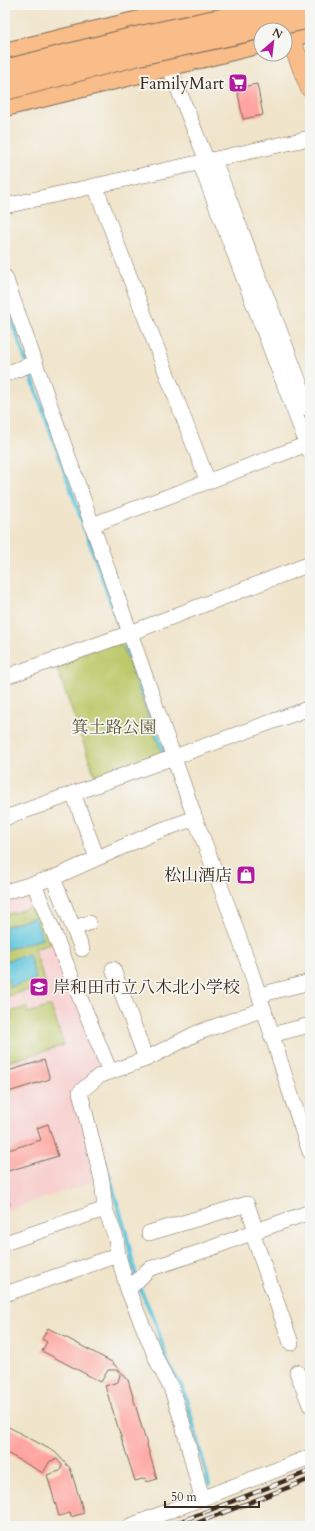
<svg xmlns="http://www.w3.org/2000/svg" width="315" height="1531" font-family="Cardo,'Noto Serif JP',serif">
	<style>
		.built { fill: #f7d0cf }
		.green { fill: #bcc96b; stroke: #7c7a44 }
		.water { fill: #60c6de; stroke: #4e787e }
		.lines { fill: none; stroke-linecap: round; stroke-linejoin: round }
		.stream { stroke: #60c6de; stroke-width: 4 }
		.building { fill: #ffa49f }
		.minor-casing { stroke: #7a6b5a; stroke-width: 16 }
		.major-casing { stroke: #7a6b5a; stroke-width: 20 }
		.highway-casing { stroke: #7a6b5a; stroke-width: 24 }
		.minor { stroke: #fff; stroke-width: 15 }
		.major { stroke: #f9bd89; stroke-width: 19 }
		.highway { stroke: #f9bd89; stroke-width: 22 }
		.rail-casing { stroke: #3b2a1e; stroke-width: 4.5 }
		.rail { stroke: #f6f6f2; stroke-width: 3; stroke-dasharray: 9; stroke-linecap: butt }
		.highway-bridge-casing { stroke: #7a6b5a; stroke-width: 24; stroke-linecap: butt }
		.highway-bridge { stroke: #f9bd89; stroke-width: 22 }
		.labels { text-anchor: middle; stroke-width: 3.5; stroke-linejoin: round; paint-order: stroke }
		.poi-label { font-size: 17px; fill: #3b2a1e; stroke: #f6f6f2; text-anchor: end }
		.park-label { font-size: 17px; fill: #5b5231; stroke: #f6f6f2 }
	</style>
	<rect width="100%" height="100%" fill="#f6f6f2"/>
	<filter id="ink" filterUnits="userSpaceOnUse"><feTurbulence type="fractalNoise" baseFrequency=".025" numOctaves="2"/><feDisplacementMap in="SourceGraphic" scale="8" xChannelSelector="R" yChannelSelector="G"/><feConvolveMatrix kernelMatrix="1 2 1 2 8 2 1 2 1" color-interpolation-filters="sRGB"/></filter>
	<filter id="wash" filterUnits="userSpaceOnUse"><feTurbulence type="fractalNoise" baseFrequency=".012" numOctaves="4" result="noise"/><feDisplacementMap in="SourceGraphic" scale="16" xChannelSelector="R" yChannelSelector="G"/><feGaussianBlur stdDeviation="0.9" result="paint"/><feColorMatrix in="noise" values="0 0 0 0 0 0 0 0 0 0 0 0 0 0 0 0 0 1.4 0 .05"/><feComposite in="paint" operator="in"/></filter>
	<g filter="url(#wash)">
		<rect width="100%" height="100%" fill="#f0e4ca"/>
		<path class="built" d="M35,894L106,1070L74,1092L91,1159L93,1182L5,1211V903Z"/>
		<path class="green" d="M116,642L122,645L162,754L97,782L55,663Z
			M38,905L54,943L34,949L46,985L5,997V915Z
			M51,1006L64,1045L5,1063V1020L12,1018L10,1012L26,1007L28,1013Z"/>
		<path class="water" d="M35,917L43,939L5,950V927Z
			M29,954L36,979L10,987L5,971V961Z"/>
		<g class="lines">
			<path class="stream" d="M5,301L26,361
				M29,370L119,626
				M302,408L310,430
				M126,647L164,753
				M169,767L185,812
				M105,1162L126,1233L136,1277
				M138,1284L156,1324L168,1364L183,1389L192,1420L209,1484
				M222,1523L223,1526"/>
		</g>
		<g id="blocks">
			<path class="building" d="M257,84L263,115L243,119L237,88Z
				M44,1060L50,1079L5,1093V1072Z
				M48,1124L58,1156L5,1172V1151L41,1140L37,1128Z
				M5,1192L9,1205L5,1207Z
				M48,1328L112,1362L128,1380L157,1479L147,1482L146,1478L135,1481L105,1386L118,1382L120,1375L116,1370H108L101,1382L42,1351L47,1342L42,1339Z
				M5,1425L55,1452L70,1468L84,1513L71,1517L70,1513L59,1516L47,1475L60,1471L62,1465L57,1459L50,1461L43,1473L5,1452Z"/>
		</g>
	</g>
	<g filter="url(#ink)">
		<use href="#blocks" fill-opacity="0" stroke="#7a6b5a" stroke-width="1"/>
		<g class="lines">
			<defs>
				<path id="minor" d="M145,5L151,18
					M168,64L207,161
					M214,160L310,410
					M200,163L310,452
					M95,186L208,482
					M5,206L310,138
					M5,277L195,818C219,881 242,944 263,1007C279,1056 293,1104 310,1152
					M5,374L35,363
					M92,525L310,443
					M5,677L130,633L310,564
					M73,793L97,858
					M5,818L310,708
					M53,878L82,949
					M34,884L110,1072
					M5,892L53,878L156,832L195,818
					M74,928L89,923
					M113,969L146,1059
					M259,995L310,982
					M271,1035L310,1025
					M252,1232L291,1343
					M149,1233L247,1204L256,1231
					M5,1243L105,1209
					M128,1290L149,1269L209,1249L256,1231L310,1212
					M5,1294L118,1255
					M297,1372L310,1405
					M202,1499L182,1421L171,1388L159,1365L128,1290L118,1255L116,1238L105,1209L102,1180L80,1092L99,1076L146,1059L197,1033L264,1009
					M130,1526L310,1457"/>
				<path id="major" d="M284,23L310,88"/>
				<path id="highway" d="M285,36L310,31
					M5,54L211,5
					M5,105L261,42"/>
			</defs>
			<use href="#minor" class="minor-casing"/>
			<use href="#major" class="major-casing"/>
			<use href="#highway" class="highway-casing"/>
			<use href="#minor" class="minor"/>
			<use href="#major" class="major"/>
			<use href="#highway" class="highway"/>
			<defs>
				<path id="rail" d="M169,1526L310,1471
					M189,1526L310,1479"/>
			</defs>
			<use href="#rail" class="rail-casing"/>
			<use href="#rail" class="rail"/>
			<defs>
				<path id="highway-bridge" d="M5,71L136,38L292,5
					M5,89L139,54L310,17"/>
			</defs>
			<use href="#highway-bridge" class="highway-bridge-casing"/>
			<use href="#highway-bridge" class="highway-bridge"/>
		</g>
	</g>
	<defs>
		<symbol id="supermarket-square" viewBox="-11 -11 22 22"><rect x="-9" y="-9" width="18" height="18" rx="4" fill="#b5179e" stroke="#f6f6f2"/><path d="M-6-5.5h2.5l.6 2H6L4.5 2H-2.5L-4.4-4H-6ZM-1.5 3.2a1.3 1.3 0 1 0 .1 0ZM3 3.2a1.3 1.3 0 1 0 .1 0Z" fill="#fff"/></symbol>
		<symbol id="shop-square" viewBox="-11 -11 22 22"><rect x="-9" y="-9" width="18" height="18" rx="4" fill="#b5179e" stroke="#f6f6f2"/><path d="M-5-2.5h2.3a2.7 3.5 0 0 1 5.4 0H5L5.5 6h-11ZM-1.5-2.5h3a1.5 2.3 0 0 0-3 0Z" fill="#fff"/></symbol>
		<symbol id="school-square" viewBox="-11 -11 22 22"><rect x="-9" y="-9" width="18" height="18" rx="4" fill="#b5179e" stroke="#f6f6f2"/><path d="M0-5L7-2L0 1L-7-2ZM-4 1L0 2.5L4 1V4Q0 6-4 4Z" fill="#fff"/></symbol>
	</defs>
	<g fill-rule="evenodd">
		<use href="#supermarket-square" x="227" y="72" width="22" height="22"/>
		<use href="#shop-square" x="235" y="864" width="22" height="22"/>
		<use href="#school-square" x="28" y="976" width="22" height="22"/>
	</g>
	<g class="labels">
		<g class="poi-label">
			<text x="224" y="89">FamilyMart</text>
			<text x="232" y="881">松山酒店</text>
			<text x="53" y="993" text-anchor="start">岸和田市立八木北小学校</text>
		</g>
		<g class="park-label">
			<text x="114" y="733">箕土路公園</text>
		</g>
	</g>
	<rect width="315" height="1531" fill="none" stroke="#f6f6f2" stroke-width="20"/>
	<g transform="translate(273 42) rotate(28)"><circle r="19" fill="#f6f6f2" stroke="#aba49d"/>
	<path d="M0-3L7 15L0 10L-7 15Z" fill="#b5179e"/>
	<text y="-6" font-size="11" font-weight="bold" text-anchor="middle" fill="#3b2a1e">N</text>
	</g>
	<path d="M165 1501v6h94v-6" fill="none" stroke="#3b2a1e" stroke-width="2"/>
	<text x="171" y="1501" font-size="12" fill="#3b2a1e" stroke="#f6f6f2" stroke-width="3" paint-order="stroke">50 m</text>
</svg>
